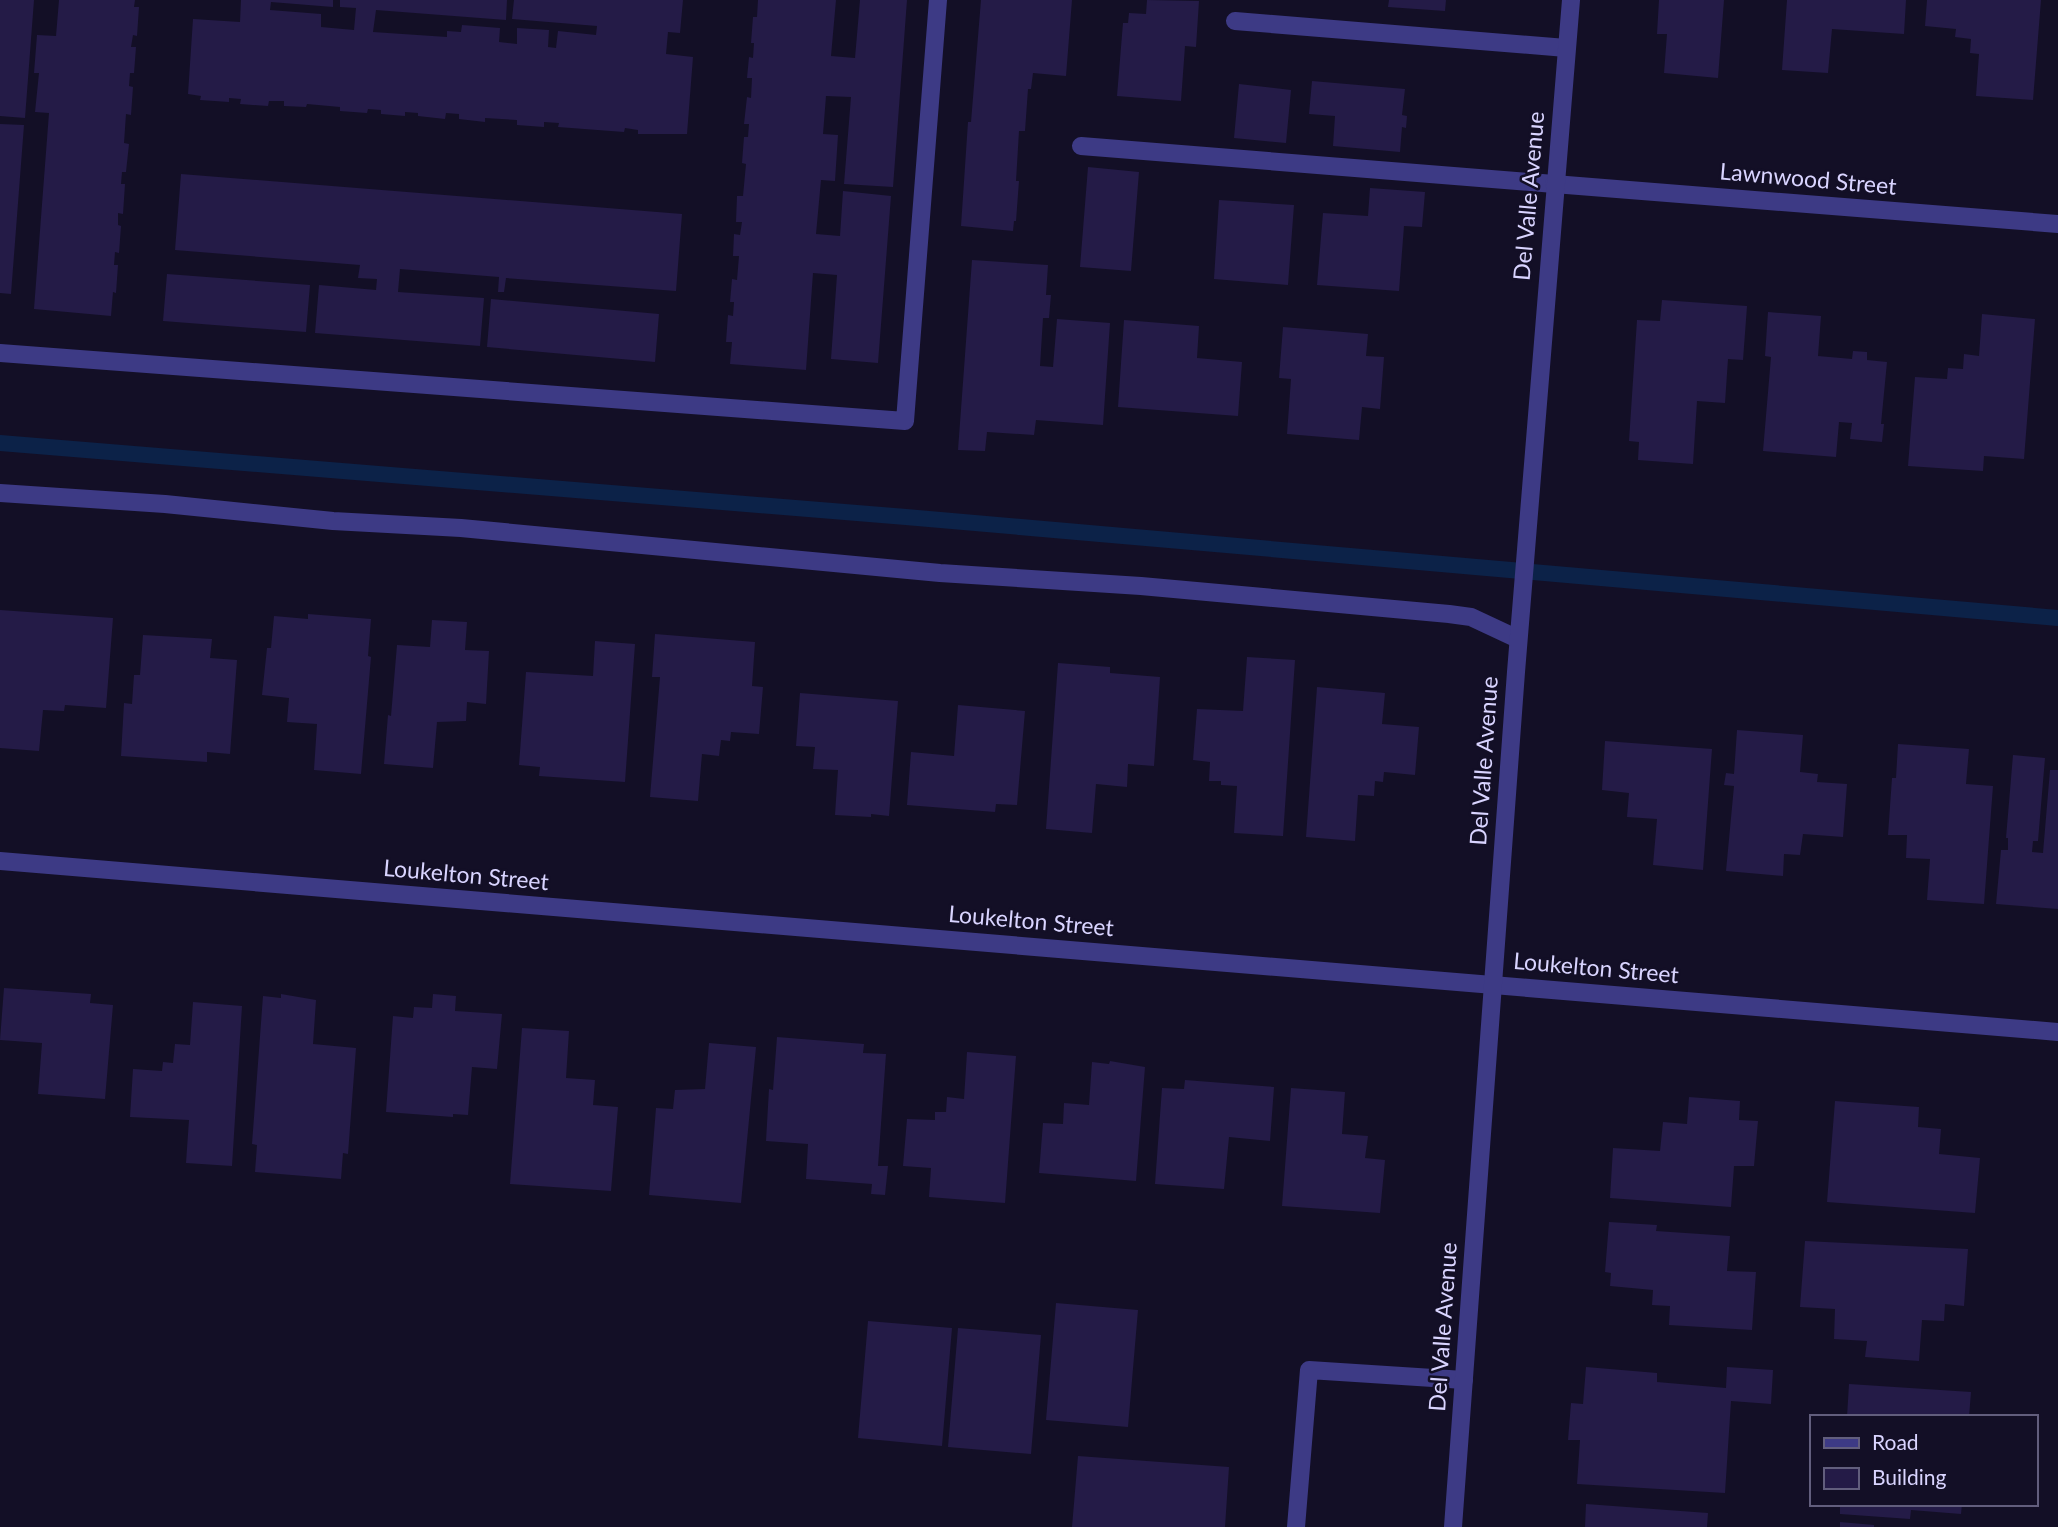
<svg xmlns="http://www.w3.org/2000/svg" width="2058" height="1527" font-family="Lato,sans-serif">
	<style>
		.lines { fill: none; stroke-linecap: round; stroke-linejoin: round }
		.stream { stroke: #0c2248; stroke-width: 16 }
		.building { fill: #241b47 }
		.service { stroke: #3d3a85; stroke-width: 18 }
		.minor { stroke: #3d3a85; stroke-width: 18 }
		.tertiary { stroke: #3d3a85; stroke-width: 18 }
		.labels { text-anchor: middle; stroke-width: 5; stroke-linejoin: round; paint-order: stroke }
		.street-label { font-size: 23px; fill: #d9d4ff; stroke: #130f26 }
	</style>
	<rect width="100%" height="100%" fill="#130f26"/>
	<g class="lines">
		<path class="stream" d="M0,443L906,517L2058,618"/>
	</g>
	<path class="building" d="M0,0H34L25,118L0,116Z
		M59,0H135L134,7H139L137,36L133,35L131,47H136L134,73H130L129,86L133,87L131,115L126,114L124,143L129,144L126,172H122L121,184H125L123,214L118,213V225L121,226L119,253L115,252L114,265H118L116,293L113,292L111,316L34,309L49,113L35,112L39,73H34L37,35L56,36Z
		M241,0H333V7L271,2L270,10L321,14V27L354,30L356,8L340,7V0H507L506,20L376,10L373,32L447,37V31L461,32L462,25L500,28L499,42L517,44V28L549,30L548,47L556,48L558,31L596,35L597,26L512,19L514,0H683L680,33L668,32L666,54L693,57L687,134H638V130L625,128L624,132L558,127L559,123L544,122V127L517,125V120L485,118V122L459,119V114L446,113L445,119L418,116V113L405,112V116L381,114V110L368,109L367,113L340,111V107L307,104L306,107L284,106V101H269L268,106L240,104L241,99L229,98V102L200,100L201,96L188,94L193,19L240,22Z
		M758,0H836L831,56L855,58L860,0H907L893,187L844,184L851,97L826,96L823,134L838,135L835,181L821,180L816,234L840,236L843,191L891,196L878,363L831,359L837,275L813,273L806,370L730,364L732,342H726L728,315L733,316L734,302H730L732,279L737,280L739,256H733L734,234L740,235L742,222H736L737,196H743L746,164L742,163L744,137H748L749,124H744L747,97L751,98L752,78H747L749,57L753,58L754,43H751L753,17H757Z
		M981,0H1072L1066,76L1033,73L1031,89H1028L1025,131H1019L1016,181H1019L1016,221H1014L1013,231L961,226L968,122H971Z
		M1147,0L1199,1L1196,47L1185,46L1181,101L1117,96L1123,23H1128L1129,13L1146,14Z
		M1389,0H1446L1445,11L1388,7Z
		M1659,0H1724L1718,78L1664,73L1667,34H1657Z
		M1787,0H1906L1904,34L1832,29L1828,73L1782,70Z
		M1927,0H2041L2033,100L1976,96L1979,54L1970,53L1971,39L1955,37L1956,29L1925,26Z
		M1312,81L1405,89L1402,115L1407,116L1406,128L1402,127L1400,152L1333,146L1335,116L1309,114Z
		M1239,84L1291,90L1286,143L1234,138Z
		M0,124L24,125L11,294L0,293Z
		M1088,167L1139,172L1131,271L1080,267Z
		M181,174L682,214L676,291L506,278L504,292H498L499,277L400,269L398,292L484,298L480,346L315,333L319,285L376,290L377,279L358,278L360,265L175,250Z
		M1370,188L1425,192L1422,227L1404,226L1399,291L1317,285L1323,213L1368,216Z
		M1219,200L1294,205L1288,285L1214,279Z
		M972,260L1048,265L1046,295H1051L1049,318H1043L1040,366L1053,367L1057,319L1110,323L1103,425L1036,420L1034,435L987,432L985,451L958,450Z
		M167,274L310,285L306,332L163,321Z
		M491,299L659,314L655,362L487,347Z
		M1662,300L1747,306L1743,360L1728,359L1725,403L1697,401L1693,464L1638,460L1639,442L1629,441L1637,320L1660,321Z
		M1768,312L1821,316L1818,356L1852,359L1853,351L1867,352V360L1887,362L1881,424H1884L1882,442L1850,439L1852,423L1839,422L1836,457L1763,451L1771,357L1765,356Z
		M1982,314L2035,319L2024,459L1984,456L1983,471L1908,466L1915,377L1947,379L1948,368L1963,369L1964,354L1979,356Z
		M1124,320L1199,326L1197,358L1242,362L1238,416L1118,407Z
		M1283,327L1368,334L1366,356L1384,357L1380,409L1362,407L1359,440L1287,434L1291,379L1279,378Z
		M0,610L113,618L106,708L65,705L64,711L43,710L39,751L0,748Z
		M308,614L371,619L368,656L371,657L361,774L314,770L317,724L287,722L289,698L262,695L267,648H271L274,616L308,619Z
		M432,620L467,622L465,650L489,651L486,704L467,702L466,721L437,722L433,768L384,764L388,715L391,716L397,645L430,647Z
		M655,634L755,642L752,686L763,687L759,734L731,732L730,741L721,740L719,756L702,754L698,801L650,797L660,677H652Z
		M143,635L212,639L210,658L237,660L230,754L207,752V762L121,756L124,703L132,704L134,675H140Z
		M595,641L635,644L625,782L539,776L540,767L519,765L526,672L593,676Z
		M1247,657L1295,660L1283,836L1234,833L1237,786L1221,785V781H1209L1210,762L1193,760L1197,709L1243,711Z
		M1058,663L1110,667V673L1160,677L1154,766L1128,764L1127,787L1096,784L1092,833L1046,829Z
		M1317,687L1385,693L1382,724L1419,727L1415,775L1384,772L1383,782L1375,781L1374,796L1358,795L1355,841L1306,837Z
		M800,693L898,701L889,816L871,814V817L835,815L838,770L813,769L815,747L796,746Z
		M958,705L1025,711L1017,805L996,804L995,812L907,805L911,752L954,756Z
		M1737,730L1803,735L1800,772L1818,774L1817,782L1847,784L1843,837L1803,834L1800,855L1784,854L1783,876L1726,871L1734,786L1724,785L1726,773L1734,774Z
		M1605,741L1712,749L1703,870L1653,865L1657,819L1627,817L1629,793L1602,790Z
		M1898,744L1969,749L1966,784L1993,786L1984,904L1927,900L1930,859L1906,858L1907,835H1888L1892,778H1896Z
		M2013,755L2045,758L2038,841H2033L2032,852L2043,853L2050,770H2058V909L1996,904L2001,850H2008V838H2006Z
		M4,988L91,994L90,1003L113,1005L105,1099L38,1094L42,1043L0,1040Z
		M281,994L316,1000L313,1044L356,1048L348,1154L343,1153L341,1179L255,1172L257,1145L252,1144L263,996L281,998Z
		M433,994L456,996L455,1011L502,1014L497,1069L472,1067L468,1115L453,1114V1117L386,1112L393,1016L413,1018L414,1007L432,1008Z
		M193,1002L242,1006L232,1166L186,1163L189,1120L130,1117L133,1069L162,1071L163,1062L173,1063L175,1044L190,1045Z
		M522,1028L569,1031L566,1078L595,1080L593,1105L618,1107L611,1191L510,1184Z
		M777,1037L864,1044L863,1053L886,1054L878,1166H888L885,1195L871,1194L872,1184L806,1179L808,1144L766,1141L769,1089L773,1090Z
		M709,1043L756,1047L741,1203L649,1195L656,1108L673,1109L675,1090L705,1089Z
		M967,1052L1016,1056L1005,1203L929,1197L931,1168L903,1166L907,1119L935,1120V1112H946L947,1097L964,1099Z
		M1110,1061L1145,1067L1136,1181L1039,1173L1043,1123L1063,1124L1064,1103L1089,1105L1092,1062L1109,1064Z
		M1185,1080L1274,1087L1270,1141L1229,1137L1224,1189L1155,1184L1162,1088L1184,1089Z
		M1291,1088L1345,1092L1342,1134L1368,1136L1365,1158L1385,1160L1380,1213L1282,1206Z
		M1689,1097L1740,1101L1739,1120L1758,1121L1754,1166H1734L1731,1207L1610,1198L1613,1148L1660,1151L1663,1122L1687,1124Z
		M1835,1101L1919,1107L1918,1127L1941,1129L1939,1154L1980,1158L1975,1213L1827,1202Z
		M1609,1222L1657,1225L1656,1231L1730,1236L1727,1271L1756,1272L1752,1330L1669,1325L1670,1306L1652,1305L1653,1290L1610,1286L1611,1273L1605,1272Z
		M1805,1241L1968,1249L1964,1306L1945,1304L1944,1321L1922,1320L1919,1361L1865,1357L1867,1341L1834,1339L1835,1309L1800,1307Z
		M1056,1303L1138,1310L1128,1427L1046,1420Z
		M868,1321L952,1328L942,1446L858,1438Z
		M958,1328L1041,1335L1031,1454L948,1447Z
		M1586,1367L1657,1373V1382L1726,1388L1727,1367L1773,1370L1771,1404L1731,1401L1725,1493L1577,1484L1580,1440H1568L1571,1403L1583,1404Z
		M1849,1384L1971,1392L1969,1417H1847Z
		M1078,1456L1229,1467L1225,1527H1072Z
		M1586,1504L1708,1513L1707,1527H1585Z
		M1840,1504H1962L1961,1514L1911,1510L1910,1519L1840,1514Z
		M1840,1522L1874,1525V1527H1840Z"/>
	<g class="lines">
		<path class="service" d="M1235,21L1566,48
			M1081,146L1554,184
			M0,353L905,421L938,0
			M0,493L165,504L333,521L461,528L940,573L1141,586L1449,614L1471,617L1518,639
			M1296,1527L1309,1370L1464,1380"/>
		<path class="minor" d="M1554,184L2058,224
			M0,861L2058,1032"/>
		<path class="tertiary" d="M1453,1527L1516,672L1571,0"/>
	</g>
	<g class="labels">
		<g class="street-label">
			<text transform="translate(1808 179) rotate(5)" y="8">Lawnwood Street</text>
			<text transform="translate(1529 196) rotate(-85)" y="8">Del Valle Avenue</text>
			<text transform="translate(1484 761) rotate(-86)" y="8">Del Valle Avenue</text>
			<text transform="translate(466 875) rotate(5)" y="8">Loukelton Street</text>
			<text transform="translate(1031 921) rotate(5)" y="8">Loukelton Street</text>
			<text transform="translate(1596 968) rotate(5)" y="8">Loukelton Street</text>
			<text transform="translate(1443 1327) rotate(-86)" y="8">Del Valle Avenue</text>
		</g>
	</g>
	<rect x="1810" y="1415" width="228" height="91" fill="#130f26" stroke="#625e7d" stroke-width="2"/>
	<rect x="1824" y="1438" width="35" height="10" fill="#3d3a85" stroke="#625e7d" stroke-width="2"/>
	<text x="1872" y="1450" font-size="21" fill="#d9d4ff">Road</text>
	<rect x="1824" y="1468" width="35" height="21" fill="#241b47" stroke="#625e7d" stroke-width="2"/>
	<text x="1872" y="1485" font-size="21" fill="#d9d4ff">Building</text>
</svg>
